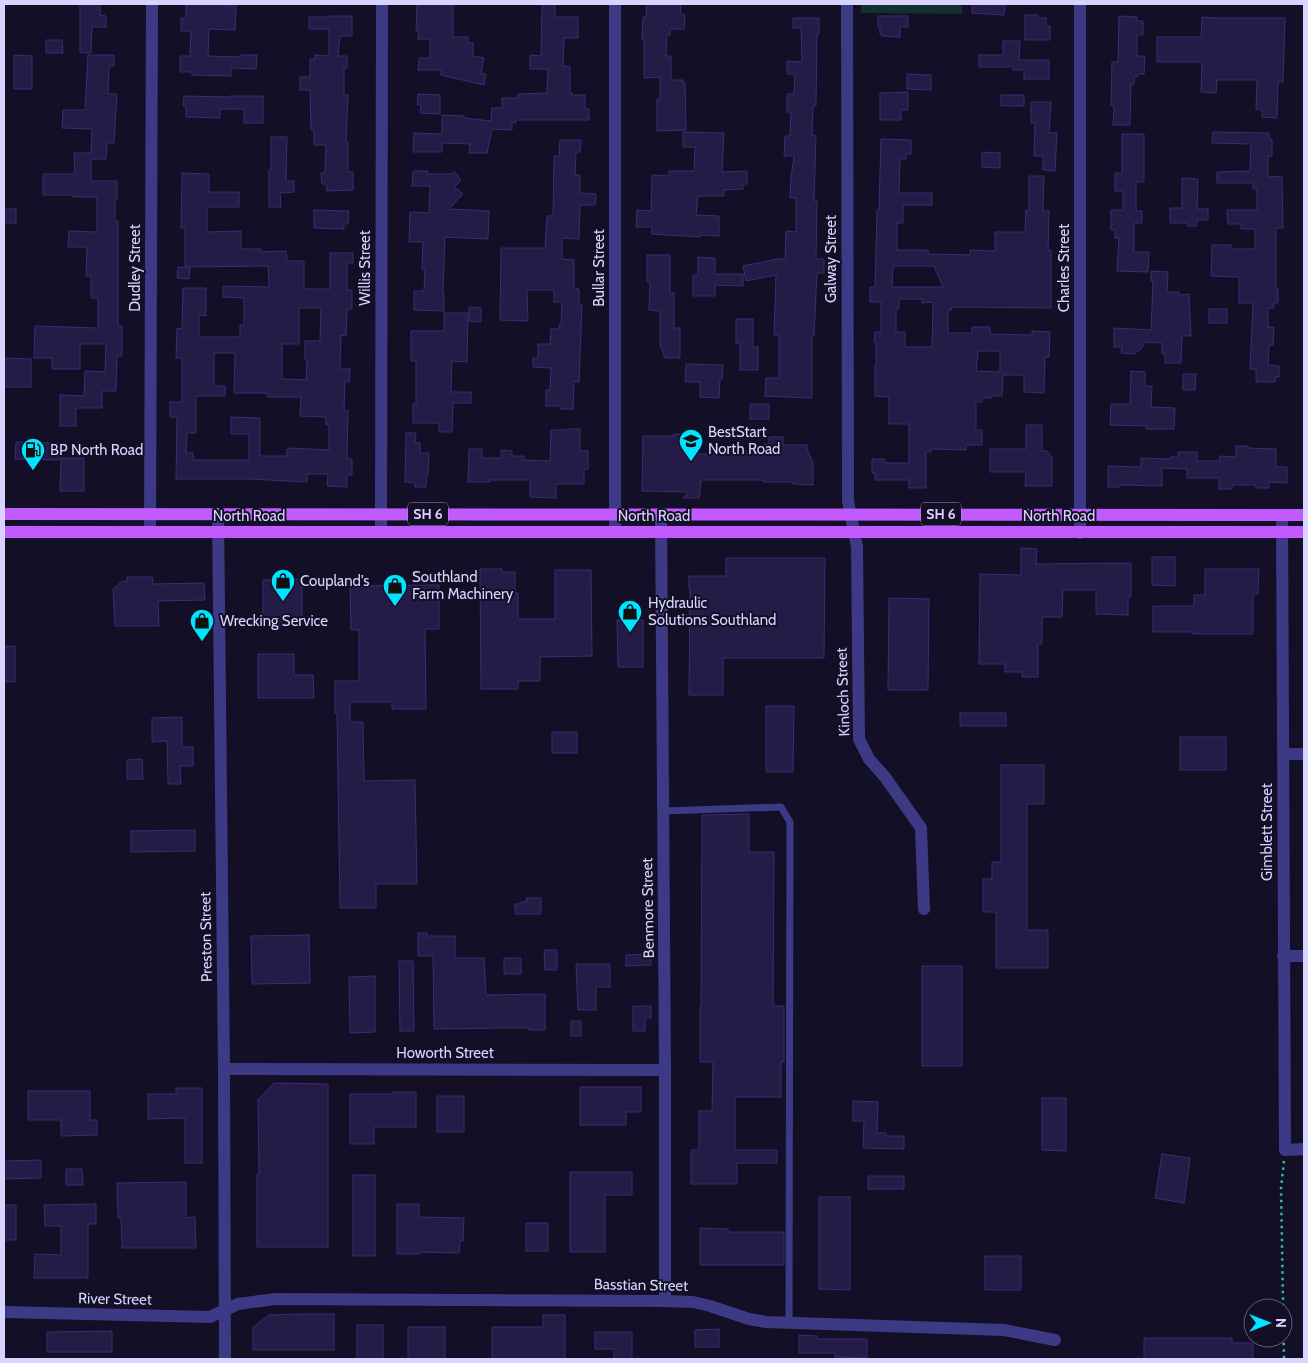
<svg xmlns="http://www.w3.org/2000/svg" width="1308" height="1363" font-family="Cabin,sans-serif">
	<style>
		.green { fill: #12302f }
		.building { fill: #241b47; stroke: #3b2d73; fill-rule: evenodd }
		.lines { fill: none; stroke-linecap: round; stroke-linejoin: round }
		.path { stroke: #2fb8b0; stroke-width: 2.5; stroke-dasharray: 2.5 4; stroke-linecap: butt }
		.service { stroke: #3d3a85; stroke-width: 7 }
		.minor { stroke: #3d3a85; stroke-width: 12 }
		.primary { stroke: #c25bff; stroke-width: 12 }
		.labels { text-anchor: middle; stroke-width: 4; stroke-linejoin: round; paint-order: stroke }
		.shield { fill: #130f26; stroke: #9e99be; stroke-width: 1 }
		.shield-label { font-size: 14px; font-weight: bold; fill: #d9d4ff }
		.street-label { font-size: 15px; fill: #d9d4ff; stroke: #130f26 }
		.poi-label { font-size: 15px; fill: #d9d4ff; stroke: #130f26; text-anchor: start }
	</style>
	<rect width="100%" height="100%" fill="#130f26"/>
	<path class="green" d="M861,4H962V14L861,13Z"/>
	<path class="building" d="M80,4H100V15L106,16V27H92L91,53H80Z
		M186,4H224V6H236L235,30L209,29L208,56L241,57V55H257L256,69L231,68V76L192,75V72H180V56H190L191,31H181V18H186Z
		M417,4H453V37H468V43H473V56L484,58L481,73L486,74L484,85L441,75V70H418L419,58H430V39H418L419,31H416Z
		M542,4H555V17H578V38H564L563,66L570,67V93H572V95H585V109H589V120H516V123L512,122V130L492,129L487,153H469L470,144L442,143V152H413L414,133L442,134V115L464,116V118L491,121L492,108H502V98H518V94L547,93L548,69H530V55L541,56Z
		M647,4H681L680,14L685,15L684,29H670V35H667L666,56H671V80H683V83H685L686,130L657,131V99H660V77L644,78V40H642L643,17H646Z
		M972,4H1005L1004,15L972,13Z
		M1025,15H1038V18H1046V26H1050V40H1025Z
		M329,16H352V36H340L338,56H347V68H344V95H348L346,142H348V172H353V190L327,191L326,184H322L321,173H325L326,145H314V130H311L310,90H300V77H310V59H315V55L329,56V29H309V17H329Z
		M878,16H908V27H900V37L882,36V34H880V27H878Z
		M1119,16L1137,17V21H1143V35H1137V56H1145L1144,74H1138L1137,77H1134V84H1131L1130,125H1113L1114,106L1111,105L1112,62H1118Z
		M1202,17L1217,18H1285L1283,82H1278L1277,118L1262,117V110L1256,109L1257,80H1217L1216,93L1201,92L1202,62H1157V37H1201Z
		M793,18H819V34H817L816,106H813L812,135L816,136L814,201H817L816,259H824V273H817L814,336H812V398L765,396L766,378H779V335H774L776,275L746,281L743,266L777,259H785L786,231L796,232V198H790L791,178L794,156H784L785,136H790L791,112H787V94H794L795,74H787V61L802,62L801,28H793Z
		M46,40H62L63,53H46Z
		M1003,41H1020L1019,60H1049V79H1024V70H1013V67H979V55H1003Z
		M14,55L32,56V89H14Z
		M88,55H114V66H109L108,94H117L114,143H107L106,159H91V181H117V200H115V221H118V325L122,326V356H117L116,391H102V408H76V426H60V395L84,396L85,371L105,372L106,344H80V369H52V358H34L35,326L98,328V298H91V276H86L87,247H68L69,231L97,232V197H73V195H43V174H75L74,153H91L92,129L62,128L63,110H85Z
		M907,74L931,75V90L907,89Z
		M908,92V110H901V120H880V93Z
		M418,94L440,95V114L420,113L421,105H417Z
		M1001,95H1024V106H1001Z
		M184,96L230,97V96H263V123H244V109H220V118L186,117V106H183Z
		M1031,102H1051L1049,133H1057L1055,171L1043,170V156H1034L1035,123H1031Z
		M683,132L724,133L722,172L747,171V184H743V189L724,190V196H698L696,215L719,216V236L700,235V237L652,234V227H636L637,210L651,211L652,175L669,176V171H694L695,147H683Z
		M1213,132L1269,133V139H1272V156H1268V177L1282,176L1283,228H1276V289H1278V303H1274V308H1268V327H1274L1273,345H1269L1268,365L1279,366V377L1276,376L1275,382H1256V369H1250L1253,303H1239V277L1211,276L1212,245H1231V249H1255V229H1241V224H1228L1227,210H1257V189H1253V183H1217V172L1250,171L1251,144L1212,143Z
		M1122,134H1144V182H1136V211H1142V223H1134V252H1149L1148,272L1117,271L1119,238H1115V230H1111V210H1123V191H1115V173H1122Z
		M271,137H287L286,181H294V192L280,193L281,207H269V170H271Z
		M881,139L911,140V154H906V159H900L899,193H932V205H903V223H897V250H928V254L970,255V250L995,251V232H1025L1026,210H1029V176H1044L1043,211H1049L1048,250H1051V308L951,307L952,310H948V333H972V327H990V334L1032,335V331L1050,332L1049,357H1045L1044,393L1024,392V375H1003L1002,396H992V398H982V402H976V430H982V445H966V450L931,449V452H926V488H909V480H875V473H872V459H884V463H909V424H889V397L875,396V365H876V342H874L875,332H881V302H870V287H875L877,210H879ZM893,266H934L943,287H892ZM899,299H922V303L933,302L932,347H905V332H896V309H899ZM978,351H1000V372L976,371Z
		M560,140H581L580,152H576L575,175H580V193L596,194L595,205H580L579,239L562,238V259L574,260V288L579,289V305H582L579,382L574,381L573,409H560V406H546V390H550L551,368L533,367V358H538V344H550L551,329H559V325H561L562,302H554V290H527L528,321L500,320L501,248H545L547,216H553L554,156H559Z
		M982,152L1000,153V168L982,167Z
		M413,171H428L427,174H452L455,172L461,180L455,187L463,194L449,209L489,211L488,239L445,237L443,293H444V311L414,310V291H424L425,269H422L423,242H409L410,212L429,213L430,186H412Z
		M182,173L209,174V192H239V207H207V232L241,231V249H261V252L286,251L287,261H304V289H330V253H353V263H347V290H352V309H347L346,336L341,335L340,369H350L349,382L345,381L344,411H348L347,459H352V475H347V487L327,486L328,474H307V482L249,479H176L177,417H170V402H182V358H176L177,328L182,329L183,288H206V316L199,315V337H240V325H244V298L223,297V286L269,287L268,266L185,267V228H181ZM299,308H321L320,341H305V360H307L306,380L282,379V344H299ZM214,353H235L234,393H268V397H301L300,416L326,417V425H329V450L289,448V449H287V456H260V418L231,417V434H249V460H193V453H186L187,433H196V396H225V386H214Z
		M1182,178L1198,179L1197,209H1208V220H1197V226H1187V223H1170V208H1182Z
		M4,209H16V223H4Z
		M314,210L349,211L348,224H344V229L314,228Z
		M647,255H670V293H674V328H680V358H665L660,344V311L649,310L650,282H647Z
		M698,257L715,258V274H743V286L715,285V296H693V275H698Z
		M178,267L190,268L189,279L177,278Z
		M1151,271L1168,272L1167,292H1179V295L1189,294L1191,336H1182L1181,363H1165V354H1162V343L1146,342L1141,349L1134,354L1121,353L1122,347H1114V328L1151,330L1153,281H1151Z
		M469,307L481,308V322L469,321Z
		M1209,309H1227V323H1209Z
		M444,313H468L467,362L452,361L451,392H471V403H453L452,432H439V423H413V404H416V361H411V331H444Z
		M736,319H753V347H758V370H740V343H736Z
		M4,358L31,359V387H4Z
		M686,364L723,365L722,379H720L719,398L700,397V382H685Z
		M1131,371L1145,372V386H1152L1151,407L1175,408L1174,429H1146V426L1110,425L1111,404H1130Z
		M1183,374H1196L1195,390H1183Z
		M750,404H769V419H750Z
		M1026,425H1042V451H1047L1052,457V486H1025L1026,472H990V449H1026Z
		M567,429H580V451H588V469H584V484H556V498L530,497V480H490V482H468L469,449H482V458H501V450L512,451V456H524V460L550,461L551,430H567Z
		M406,433H416L415,443H420V453H429L428,475H427L426,487H415V483L405,482Z
		M674,434H685L684,452L699,454H719V452H764V444H769V437H783V445H807V449L813,463V485L793,484V482H764V480H701L699,498H683L689,492L642,491L643,436H674Z
		M16,442L59,443V460L15,459Z
		M1236,446H1248V448L1276,449V467H1287V483L1269,482V488H1256V485H1232V489H1219V478H1187V469L1162,468V486L1120,485V487H1108V466L1141,467V458L1170,459V457H1178V452H1197V461H1220V456L1236,457Z
		M61,458H84V491H60Z
		M1021,548L1037,549L1036,564L1131,563V597H1128V615L1096,614V590H1063L1062,617H1042V644H1038V677H1022V672H1005V664H979L980,574L1021,575Z
		M1152,557H1175V586L1152,585Z
		M726,558H825L824,658H723V695H689L690,589H689V576H726Z
		M480,569H502V572H515V593H518V619H555V570H591L592,656L540,657V681H518V689H481Z
		M1205,569H1259L1258,594H1253V634H1193V632H1153V606H1194V595H1205Z
		M127,577H152L153,584L204,583L205,600L158,601L159,626H115L113,589L121,582L127,581Z
		M302,579V625L263,626V580Z
		M439,585V629H425L426,709H392V702H350V722H363L364,781L415,780L417,884H376V908H340L337,713H335V681H359V630H351L350,586Z
		M889,598L929,599L928,690H888Z
		M617,620H643V667H618Z
		M4,646H15V682H4Z
		M258,654H294V675H313L314,698H258Z
		M766,706H794L793,772H766Z
		M960,713H1006V726H960Z
		M182,717V747H193V766H180L181,784H168L167,741L152,742V718Z
		M552,732H577V753H552Z
		M1180,737H1226V770H1180Z
		M142,759L143,779H127V760Z
		M1001,765H1044V804H1027V930H1048V968H996V912H983V879H992V862H1001Z
		M749,814V852H774L773,1006H784V1062H781V1097H735V1150H777V1163H737V1184H691V1150H699V1111H712L713,1062H700V1006H701L702,815Z
		M195,830V851L131,852V831Z
		M526,898H541V914H515V904H521V902H527Z
		M418,933H427V936H455V958H484L486,995L545,994V1030H529V1028H503L434,1029L433,956H418Z
		M309,935L310,983L252,984L251,936Z
		M544,950H557V970H545Z
		M651,954V965L626,966V955Z
		M504,958H521V974H504Z
		M399,961H413L414,1031H400Z
		M576,964H610V987H596V1010H578Z
		M922,966H962V1066H922Z
		M375,976V1032L350,1033L349,977Z
		M633,1006H651V1018H645V1031H633Z
		M571,1021H581V1036H571Z
		M274,1083L328,1084V1247H257V1174H259L258,1100Z
		M580,1087H641V1112H626V1125H580Z
		M176,1088H202V1163H185V1118L148,1119V1094H176Z
		M28,1091H90V1120H97V1135L61,1136V1120H28Z
		M393,1092H416V1127H374V1144H350V1094H393Z
		M437,1096H464V1132H437Z
		M1042,1098H1066V1151L1042,1150Z
		M853,1101L878,1102L877,1133H886V1136H904V1149L863,1148L864,1121H853Z
		M1162,1154L1190,1158L1184,1203L1155,1198Z
		M41,1160V1178L4,1179V1161Z
		M66,1169H82L83,1185H66Z
		M570,1172H632V1195H605V1252H570Z
		M353,1175H375V1256H353Z
		M868,1176H904V1189H868Z
		M186,1182V1218L195,1217L196,1248H122L121,1218H118L117,1183Z
		M819,1197H850V1290L819,1289Z
		M96,1204V1224H88V1278H34L35,1254L61,1255V1226H45L44,1205Z
		M397,1204H419V1217L464,1218L463,1241H460L459,1253L419,1252V1254H397Z
		M4,1205H16V1240H4Z
		M526,1223H548V1251H526Z
		M700,1228L728,1229V1232H784V1265H700Z
		M985,1256H1021V1290H985Z
		M299,1314H334V1350H253V1327L269,1315Z
		M543,1315H565V1359H492V1327H543Z
		M357,1325H383V1359H357Z
		M408,1327H445V1359H408Z
		M719,1329V1347H695V1330Z
		M112,1331V1352H47V1332Z
		M595,1332H632V1359H614V1349H595Z
		M799,1335L817,1336V1339H867V1358L835,1357V1353H799Z
		M1144,1338H1232V1343H1253V1359H1144Z"/>
	<g class="lines">
		<path class="path" d="M1284,1161L1281,1188L1284,1359"/>
		<path class="service" d="M663,811L781,807L790,822L789,1323"/>
		<path class="minor" d="M847,4L848,501L857,547L859,739L869,759L885,777L921,828L924,909
			M218,514L224,1069L225,1359
			M661,514L665,1070V1301
			M1282,515L1285,1150L1304,1149
			M150,532L152,4
			M381,532L382,4
			M615,532V4
			M1080,533V4
			M1283,754H1304
			M1283,956H1304
			M224,1069L665,1070
			M4,1312L210,1317L238,1304L275,1299L665,1301L693,1302L710,1306L749,1319L766,1322L1004,1330L1055,1340"/>
		<path class="primary" d="M4,514L1304,515
			M4,532H1304"/>
	</g>
	<defs>
		<symbol id="school-pin" viewBox="-11 -11 22 30"><path d="M0 17L-7.5 6A9.5 9.5 0 1 1 7.5 6Z" fill="#00e5ff" stroke="#130f26"/><path d="M0-5L7-2L0 1L-7-2ZM-4 1L0 2.5L4 1V4Q0 6-4 4Z" fill="#111"/></symbol>
		<symbol id="fuel-pin" viewBox="-11 -11 22 30"><path d="M0 17L-7.5 6A9.5 9.5 0 1 1 7.5 6Z" fill="#00e5ff" stroke="#130f26"/><path d="M-5.5-6h7V0h2V4h1.3V-2.5L3-4.5l.8-.8L6-3V5H2.5V1h-1V6h-7ZM-4.2-4.7v3.2H.2V-4.7Z" fill="#111"/></symbol>
		<symbol id="shop-pin" viewBox="-11 -11 22 30"><path d="M0 17L-7.5 6A9.5 9.5 0 1 1 7.5 6Z" fill="#00e5ff" stroke="#130f26"/><path d="M-5-2.5h2.3a2.7 3.5 0 0 1 5.4 0H5L5.5 6h-11ZM-1.5-2.5h3a1.5 2.3 0 0 0-3 0Z" fill="#111"/></symbol>
	</defs>
	<g fill-rule="evenodd">
		<use href="#school-pin" x="677" y="427" width="28" height="38"/>
		<use href="#fuel-pin" x="19" y="436" width="28" height="38"/>
		<use href="#shop-pin" x="269" y="567" width="28" height="38"/>
		<use href="#shop-pin" x="381" y="572" width="28" height="38"/>
		<use href="#shop-pin" x="616" y="598" width="28" height="38"/>
		<use href="#shop-pin" x="188" y="607" width="28" height="38"/>
	</g>
	<g class="labels">
		<g class="shield">
			<rect x="408" y="502.5" width="40" height="23" rx="4"/>
			<rect x="921" y="502.5" width="40" height="23" rx="4"/>
		</g>
		<g class="shield-label">
			<text x="428" y="519">SH 6</text>
			<text x="941" y="519">SH 6</text>
		</g>
		<g class="street-label">
			<text transform="translate(831 259) rotate(-90)" y="5">Galway Street</text>
			<text transform="translate(135 268) rotate(-90)" y="5">Dudley Street</text>
			<text transform="translate(365 268) rotate(-90)" y="5">Willis Street</text>
			<text transform="translate(599 268) rotate(-90)" y="5">Bullar Street</text>
			<text transform="translate(1064 268) rotate(-90)" y="5">Charles Street</text>
			<text x="249" y="521">North Road</text>
			<text x="654" y="521">North Road</text>
			<text x="1059" y="521">North Road</text>
			<text transform="translate(843 692) rotate(-92)" y="5">Kinloch Street</text>
			<text transform="translate(1267 832) rotate(-90)" y="5">Gimblett Street</text>
			<text transform="translate(648 908) rotate(-91)" y="5">Benmore Street</text>
			<text transform="translate(206 937) rotate(-91)" y="5">Preston Street</text>
			<text x="445" y="1058">Howorth Street</text>
			<text transform="translate(641 1285) rotate(1)" y="5">Basstian Street</text>
			<text transform="translate(115 1299) rotate(1)" y="5">River Street</text>
		</g>
		<g class="poi-label">
			<text x="708" y="437">BestStart<tspan x="708" dy="17">North Road</tspan></text>
			<text x="50" y="455">BP North Road</text>
			<text x="412" y="582">Southland<tspan x="412" dy="17">Farm Machinery</tspan></text>
			<text x="300" y="586">Coupland's</text>
			<text x="648" y="608">Hydraulic<tspan x="648" dy="17">Solutions Southland</tspan></text>
			<text x="220" y="626">Wrecking Service</text>
		</g>
	</g>
	<rect width="1308" height="1363" fill="none" stroke="#d9d4ff" stroke-width="10"/>
	<g transform="translate(1268 1323) rotate(90)"><circle r="24" fill="#130f26" stroke="#625e7d"/>
	<path d="M0-4L9 19L0 12L-9 19Z" fill="#00e5ff"/>
	<text y="-8" font-size="14" font-weight="bold" text-anchor="middle" fill="#d9d4ff">N</text>
	</g>
</svg>
